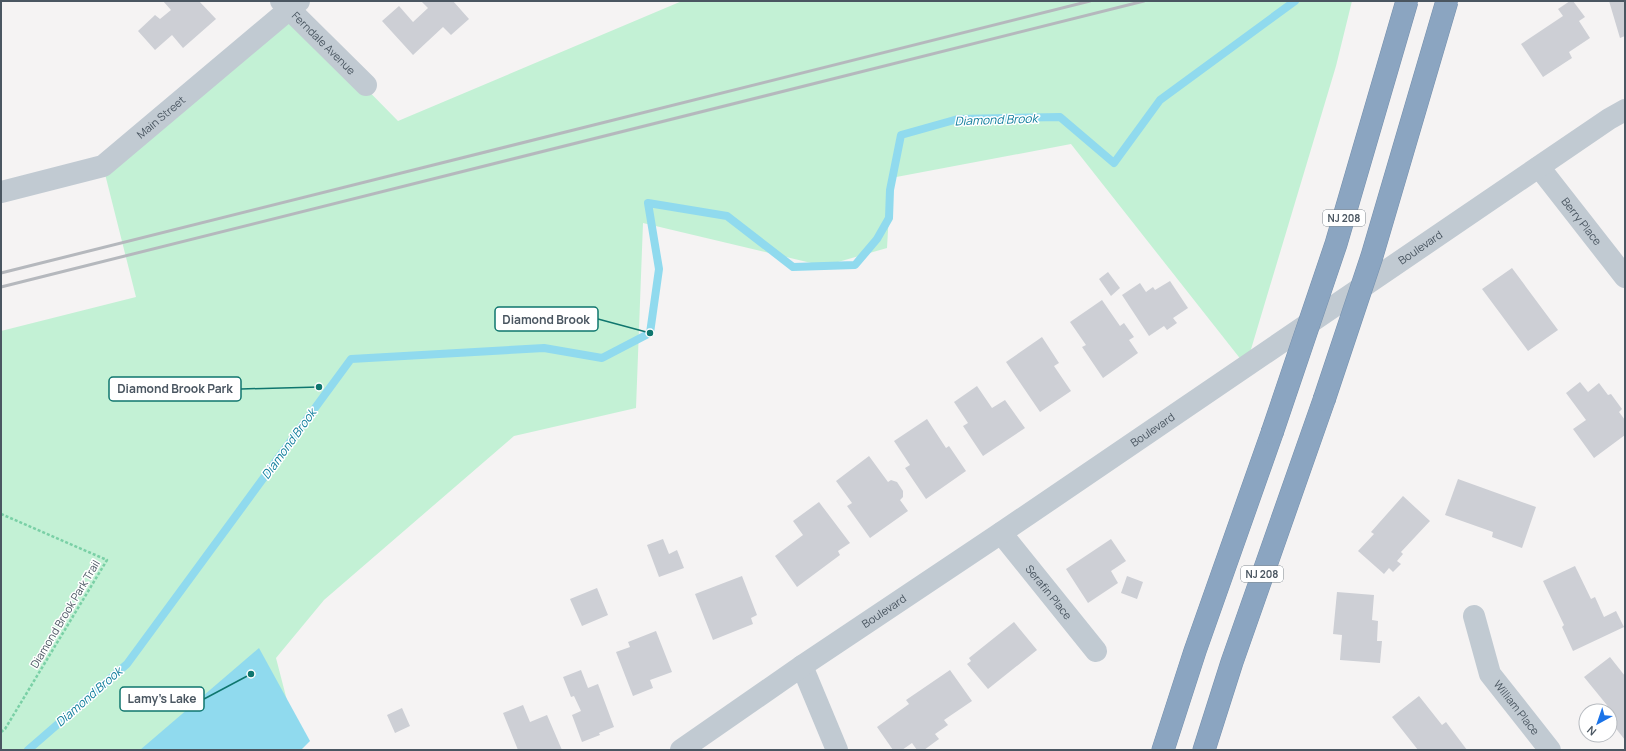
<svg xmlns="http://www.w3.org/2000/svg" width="1626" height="751" font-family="Manrope,sans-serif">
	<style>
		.green { fill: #c3f1d5 }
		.water { fill: #90daee }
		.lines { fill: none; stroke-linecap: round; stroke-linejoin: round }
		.stream { stroke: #90daee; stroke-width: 8 }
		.building { fill: #cdcfd5 }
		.highway-casing { stroke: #7690ad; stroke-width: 23 }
		.path { stroke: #7ad0a6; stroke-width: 2.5; stroke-dasharray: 3 2; stroke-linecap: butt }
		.minor { stroke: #c1cad2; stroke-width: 22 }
		.highway { stroke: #8ba5c1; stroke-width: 22 }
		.rail { stroke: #b5b8bd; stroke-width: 3 }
		.highway-bridge-casing { stroke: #7690ad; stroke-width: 23; stroke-linecap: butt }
		.highway-bridge { stroke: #8ba5c1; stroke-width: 22 }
		.labels { text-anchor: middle; stroke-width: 3; stroke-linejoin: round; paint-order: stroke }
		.shield { fill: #fff; stroke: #808990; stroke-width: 1 }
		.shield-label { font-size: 10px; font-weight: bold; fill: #4a5661 }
		.street-label { font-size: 11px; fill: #4a5661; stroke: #fff }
		.water-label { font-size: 12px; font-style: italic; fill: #0c7c9b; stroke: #fff }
		.leader { fill: none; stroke: #0f766e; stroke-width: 1.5 }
		.callout-dot { fill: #0f766e; stroke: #fff; stroke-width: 1.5 }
		.callout { fill: #fff; stroke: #0f766e; stroke-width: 1.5 }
		.callout-label { font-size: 12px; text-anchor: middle; font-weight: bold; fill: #4a5661 }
	</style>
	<rect width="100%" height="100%" fill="#f5f3f3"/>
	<path class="green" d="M682,1H1352L1336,66L1246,366L1071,144L891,178L887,248L824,266L643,223L636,408L514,436L324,600L276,658L298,743L291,750H1V331L136,297L103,166L289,10L398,121Z"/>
	<path class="water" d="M259,648L310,741L301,750H140Z"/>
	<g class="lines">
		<path class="stream" d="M28,750L127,664L351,359L544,348L602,358L650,333L659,269L648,203L727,216L793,267L855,265L877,239L889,218L890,190L901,135L958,119L1060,117L1114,163L1160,100L1295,1"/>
	</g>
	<path class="building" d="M163,1H199L216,19L183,48L172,35L155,50L138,31L155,15L160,19L171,10Z
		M421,1H453L469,19L451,35L443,27L413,55L382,21L399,6L413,22L428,8Z
		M1570,1H1573L1585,17L1579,21L1590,38L1569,52L1572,58L1543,77L1521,44L1563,16L1558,9Z
		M1609,1H1625V36L1620,38Z
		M1512,268L1558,330L1528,351L1482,289Z
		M1108,272L1120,288L1111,296L1099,279Z
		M1170,281L1188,308L1173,318L1177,323L1167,330L1164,326L1149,336L1122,295L1140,283L1146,292L1153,287L1155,290Z
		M1102,300L1120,326L1124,323L1134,337L1129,340L1138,353L1103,378L1082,347L1086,345L1070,322Z
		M1042,337L1059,363L1054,366L1071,391L1040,412L1006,362Z
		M1580,382L1588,392L1599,383L1608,395L1611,394L1622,409L1619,412L1625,420V435L1594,458L1573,429L1586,420L1566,393Z
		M977,386L992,408L1005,400L1025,428L983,456L963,426L968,423L954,402Z
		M927,419L946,448L949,446L966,471L926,499L905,468L910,465L894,441Z
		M869,456L888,482L891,480L897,482L903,491V497L900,500L908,511L870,538L847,506L852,503L836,481Z
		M1458,479L1536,507L1522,548L1492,537L1493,532L1445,515Z
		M1403,496L1430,521L1401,552L1403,554L1397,561L1401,564L1393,572L1389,568L1384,574L1358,551L1374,534L1371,532Z
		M819,502L850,543L838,551L840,555L797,587L775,556L803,535L793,521Z
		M663,539L669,554L677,550L684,568L659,577L647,545Z
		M1111,539L1126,561L1111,571L1118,583L1088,603L1066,569Z
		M1575,566L1591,599L1595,597L1604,617L1616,611L1624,627L1573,651L1562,627L1564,625L1543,581Z
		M742,576L757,615L751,618L753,624L713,640L695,594Z
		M1127,576L1143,582L1137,599L1121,593Z
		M597,588L608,615L582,626L570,599Z
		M1337,592L1374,595L1372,620L1378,621L1377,641H1382L1380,663L1340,660L1342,635L1333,634Z
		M1014,622L1037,650L988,689L967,664L971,661L969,658Z
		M656,631L672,672L650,680L653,688L633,696L616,652L630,647L628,642Z
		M1610,657L1625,676V740L1610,721V719L1615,715L1584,677Z
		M581,670L588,688L598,684L614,727L599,733L600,735L582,742L572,715L581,711L574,696L571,697L563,677Z
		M950,670L972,701L944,720L948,725L935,734L939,739L924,750H917L912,743L902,750H893L877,727L909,704L906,700Z
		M1419,696L1442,725L1446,722L1467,750H1418L1392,717Z
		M523,705L530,722L547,715L562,750H518L503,713Z
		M402,708L410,726L395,733L387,715Z"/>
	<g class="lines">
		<defs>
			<path id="highway" d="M1163,750L1195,651L1272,433
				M1204,750L1232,662L1324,400"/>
		</defs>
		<use href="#highway" class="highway-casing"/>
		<path class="path" d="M1,514L107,560L5,729L1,732"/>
		<g class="minor">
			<path id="s1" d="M281,1L366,85"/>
			<path id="s2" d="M1539,167L1625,277"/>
			<path id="s3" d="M1,192L103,166L299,1"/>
			<path id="s4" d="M1001,533L1096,651"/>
			<path id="s5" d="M1474,616L1490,674L1550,750"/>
			<path d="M802,666L837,750"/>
			<path id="s6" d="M681,750L802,666L1001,533L1609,119L1625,110"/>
		</g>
		<use href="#highway" class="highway"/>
		<path class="rail" d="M1,273L1090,1
			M1,287L1144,1"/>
		<defs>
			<path id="highway-bridge" d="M1324,400L1372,256L1447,1
				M1272,433L1336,244L1407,1"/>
		</defs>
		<use href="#highway-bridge" class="highway-bridge-casing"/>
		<use href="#highway-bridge" class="highway-bridge"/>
	</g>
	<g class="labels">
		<g class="shield">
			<rect x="1323" y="210" width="42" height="16" rx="3"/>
			<rect x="1241" y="566" width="42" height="16" rx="3"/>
		</g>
		<g class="shield-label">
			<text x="1344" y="222">NJ 208</text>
			<text x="1262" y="578">NJ 208</text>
		</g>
		<g class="street-label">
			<text dy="4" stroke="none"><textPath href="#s1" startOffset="60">Ferndale Avenue</textPath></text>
			<text dy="4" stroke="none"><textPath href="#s3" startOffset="181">Main Street</textPath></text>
			<text dy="4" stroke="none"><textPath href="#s2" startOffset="69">Berry Place</textPath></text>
			<text dy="4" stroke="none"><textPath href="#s6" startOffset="894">Boulevard</textPath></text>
			<text dy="4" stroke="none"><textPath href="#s6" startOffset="570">Boulevard</textPath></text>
			<text dy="4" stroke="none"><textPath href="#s4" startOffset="76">Serafin Place</textPath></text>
			<text dy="4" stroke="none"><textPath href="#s6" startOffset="246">Boulevard</textPath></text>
			<text transform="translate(65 614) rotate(-59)" y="4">Diamond Brook Park Trail</text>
			<text dy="4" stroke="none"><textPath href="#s5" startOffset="103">William Place</textPath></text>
		</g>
		<g class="water-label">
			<text transform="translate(996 120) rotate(-2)" y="4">Diamond Brook</text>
			<text transform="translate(289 444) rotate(-54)" y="4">Diamond Brook</text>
			<text transform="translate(89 697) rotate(-41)" y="4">Diamond Brook</text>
		</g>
	</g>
	<path class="leader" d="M650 333L598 319M319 387L241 389M251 674L204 699"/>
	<g class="callout-dot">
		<circle cx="650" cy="333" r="4"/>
		<circle cx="319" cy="387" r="4"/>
		<circle cx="251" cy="674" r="4"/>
	</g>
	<g class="callout">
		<rect x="495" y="307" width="103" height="24" rx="4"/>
		<rect x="109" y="377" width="132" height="24" rx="4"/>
		<rect x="120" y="687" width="84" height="24" rx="4"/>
	</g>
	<g class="callout-label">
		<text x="546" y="324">Diamond Brook</text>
		<text x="175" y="393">Diamond Brook Park</text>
		<text x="162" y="703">Lamy's Lake</text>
	</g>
	<rect width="1626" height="751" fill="none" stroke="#4a5661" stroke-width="4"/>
	<g transform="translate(1598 723) rotate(220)"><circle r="19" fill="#ffffff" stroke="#b7bbc0"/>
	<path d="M0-3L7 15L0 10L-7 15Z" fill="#1a73e8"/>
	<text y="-6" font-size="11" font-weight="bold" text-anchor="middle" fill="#4a5661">N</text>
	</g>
</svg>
